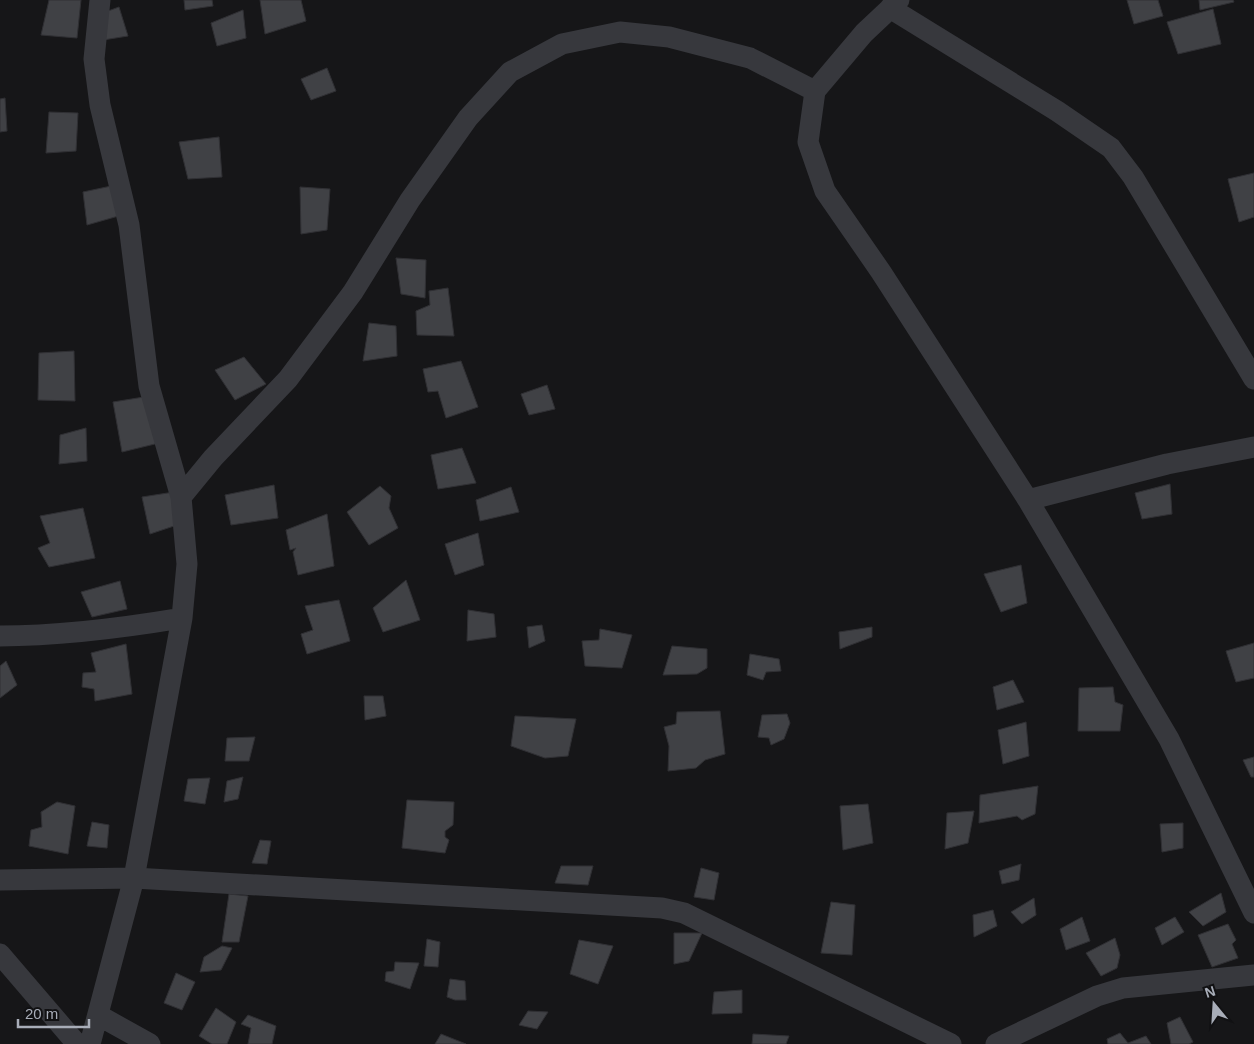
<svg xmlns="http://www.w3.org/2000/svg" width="1254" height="1044" font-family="Arial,sans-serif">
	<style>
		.building { fill: #404145; stroke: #303034 }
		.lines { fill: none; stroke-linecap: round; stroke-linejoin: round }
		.minor { stroke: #37383d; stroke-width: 21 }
	</style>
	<rect width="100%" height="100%" fill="#161618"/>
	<path class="building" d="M49,0H81L77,38L41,35Z
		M184,0H212L213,6L185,10Z
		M260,0H301L306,21L265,34Z
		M1127,0H1158L1163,16L1134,24Z
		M1199,0H1233L1234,2L1200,10Z
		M119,7L128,36L103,40L100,14Z
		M1213,9L1221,44L1178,54L1167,22Z
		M243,10L246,38L217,46L211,23Z
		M327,68L336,91L311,100L301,79Z
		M5,98L7,131L0,132V99Z
		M49,112L78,113L76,151L46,153Z
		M219,137L222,177L188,179L179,142Z
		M1254,173V217L1239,222L1228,179Z
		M116,185L122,215L87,225L83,192Z
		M300,187L330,189L327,230L301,234Z
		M396,258L426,260L425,298L401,294Z
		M448,288L454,336L417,335L416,311L430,305L429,291Z
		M369,323L396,326L397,356L363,361Z
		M74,351L75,401L38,400L39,353Z
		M244,357L266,384L235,400L215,370Z
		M461,361L478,407L446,418L438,391L428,392L423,369Z
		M547,385L555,409L529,415L521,394Z
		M150,396L159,443L122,452L113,402Z
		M86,428L87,461L59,464L60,435Z
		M462,448L476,483L438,489L431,455Z
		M1170,484L1172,514L1142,519L1135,493Z
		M274,485L278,518L231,525L225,495Z
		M380,486L391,496L389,508L398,528L369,545L347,512Z
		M511,487L519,512L480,521L476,500Z
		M174,492L177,525L150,534L142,497Z
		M83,508L95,558L49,567L38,548L50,543L40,516Z
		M327,514L334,566L298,575L293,552L296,548L290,550L286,530Z
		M478,533L484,565L455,575L445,544Z
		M1021,565L1027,603L1001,612L984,574Z
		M406,580L420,620L383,632L373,608Z
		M120,581L127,609L92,617L81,592Z
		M339,600L350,641L307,654L301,634L313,630L305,606Z
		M468,610L494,614L496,637L467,641Z
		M542,625L545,641L529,648L527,627Z
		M872,627V637L840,649L839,632Z
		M600,629L632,635L622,668L585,666L582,641L599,640Z
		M1254,643V678L1236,682L1226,651Z
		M126,644L132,694L95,701L94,689L82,687L83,673L96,672L91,653Z
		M672,646L707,649V668L697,674L663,675Z
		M750,654L779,659L781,671L766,672L763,680L747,675Z
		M6,661L17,685L0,698V666Z
		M1013,680L1024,702L997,710L993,687Z
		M1113,687L1115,702L1123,705L1120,731H1078L1079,688Z
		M364,696H383L386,716L365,720Z
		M720,711L725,754L705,760L696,768L668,771L669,746L664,727L676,724L677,712Z
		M787,714L790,723L784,739L771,745L769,738L758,737L762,715Z
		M515,716L576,719L568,756L545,758L511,746Z
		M1026,722L1029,756L1003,764L998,730Z
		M255,737L249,761H225L227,738Z
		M1254,757V777H1251L1243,760Z
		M243,777L238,799L224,802L227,781Z
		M210,778L205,804L184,801L188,779Z
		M1038,786L1035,814L1022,820L1017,816L979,823L980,795Z
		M407,800L454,802L453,825L445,831V837L449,840L445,853L402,848Z
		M57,802L75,806L68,854L29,846L31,830L42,827L41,812Z
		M868,804L873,843L843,850L840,806Z
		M974,811L968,843L945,849L947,813Z
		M92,822L109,825L107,848L87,846Z
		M1183,823V848L1162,852L1160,824Z
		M260,840L271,841L267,864L252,863Z
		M1021,864L1019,880L1002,884L999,871Z
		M561,866H593L588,885L555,883Z
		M701,868L719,873L714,900L694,897Z
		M1221,893L1226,912L1203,926L1189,912Z
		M229,894L248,896L239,942H222Z
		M1034,898L1036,915L1022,924L1011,912Z
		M831,902L855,905L852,955L821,953Z
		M993,910L997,926L974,937L973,915Z
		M1082,917L1090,941L1066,950L1060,929Z
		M1175,917L1184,932L1162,945L1155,928Z
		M1228,924L1236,940L1232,944L1238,958L1212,967L1198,935Z
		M674,933H702L689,961L674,964Z
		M1115,938L1120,955L1117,968L1101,976L1086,953Z
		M427,939L440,942L438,967L424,966Z
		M579,940L613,946L598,984L570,974Z
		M222,946L232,948L221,970L200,972L204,957Z
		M395,962L419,963L410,989L385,981L386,972L394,971Z
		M176,973L195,982L182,1010L164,1003Z
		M450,979L465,981L466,1000H455L447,997Z
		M742,990V1013L712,1014L714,992Z
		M216,1008L236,1022L227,1044H212L199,1036Z
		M528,1011L548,1012L537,1029L519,1025Z
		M248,1015L276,1026L272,1044H248L251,1028L241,1024Z
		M1180,1017L1193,1042L1189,1044H1171L1167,1023Z
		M1120,1033L1128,1043L1146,1036L1151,1044H1108L1107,1039Z
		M441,1034L466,1044H435Z
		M753,1034L789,1036L786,1044H752Z"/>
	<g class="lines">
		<path class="minor" d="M100,0L94,59L100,105L129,225L149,386L181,497
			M899,0L864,33L815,91L808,142L825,191L881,272L1028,500L1169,739L1254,913
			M890,8L1057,111L1111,148L1133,177L1254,379
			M1028,500L1167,464L1254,447
			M0,636C61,636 122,628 182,618
			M0,880L134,878L662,908L684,913L951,1044
			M0,954L77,1044
			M98,1015L150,1044
			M90,1044L134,878L182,618L187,564L181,497L213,458L288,379L353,292L410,200L468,118L510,72L562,44L620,32L669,37L750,58L815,91
			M996,1044L1097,996L1123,988L1254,975"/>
	</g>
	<g transform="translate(1214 1004) rotate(342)" stroke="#111113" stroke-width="4" paint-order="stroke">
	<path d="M0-4L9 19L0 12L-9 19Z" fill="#a8adb8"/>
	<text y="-8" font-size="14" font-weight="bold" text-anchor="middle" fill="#a8adb8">N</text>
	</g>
	<path d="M18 1019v8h71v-8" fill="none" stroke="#a8adb8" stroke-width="2.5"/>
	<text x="25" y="1019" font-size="15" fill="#a8adb8" stroke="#111113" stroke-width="4" paint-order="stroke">20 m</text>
</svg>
